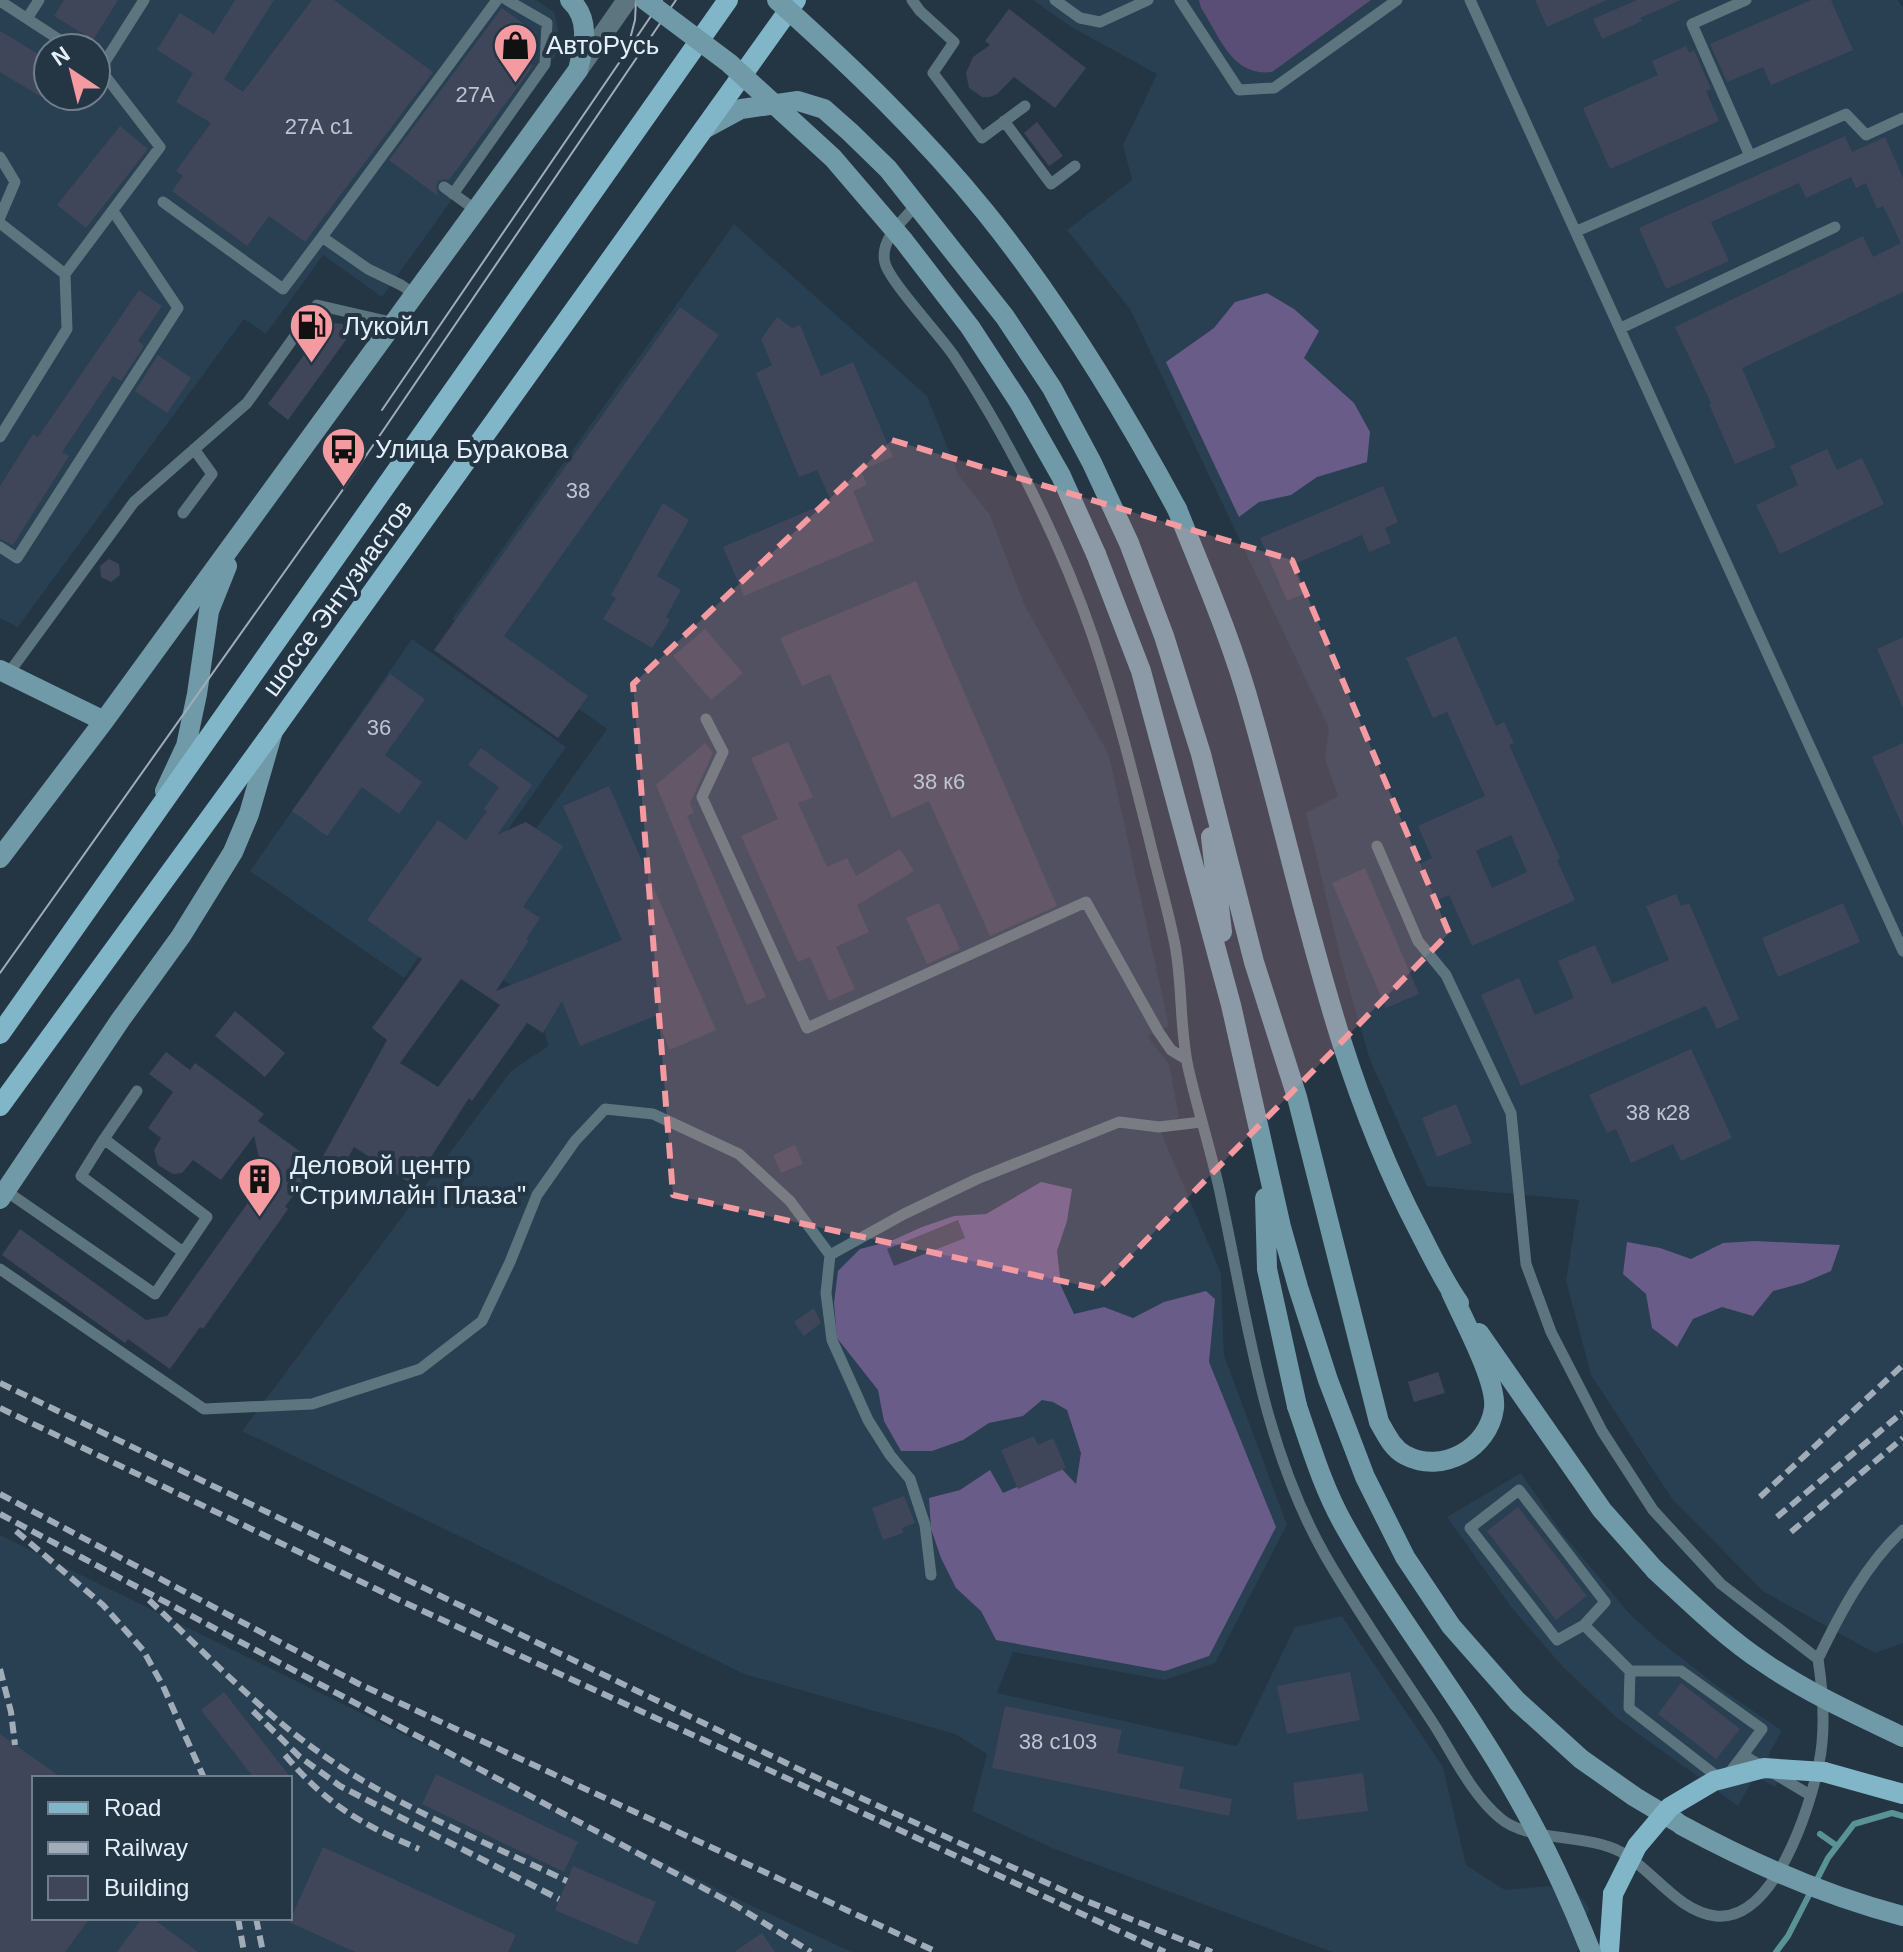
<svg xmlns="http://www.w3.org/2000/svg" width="1903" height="1952" font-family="Arial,sans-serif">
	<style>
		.built { fill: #293f52; fill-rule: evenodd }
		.green { fill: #5a4d76 }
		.forest { fill: #6a5c89 }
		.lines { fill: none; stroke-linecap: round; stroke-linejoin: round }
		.stream { stroke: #5a9396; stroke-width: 6 }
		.building { fill: #40465a; fill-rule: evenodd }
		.lane { stroke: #5c757e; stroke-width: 11 }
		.street { stroke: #5c757e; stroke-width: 20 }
		.secondary { stroke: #719aa8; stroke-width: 20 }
		.primary { stroke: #81b6c8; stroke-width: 20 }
		.tram { stroke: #a0acb8; stroke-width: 2 }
		.rail { stroke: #a0acb8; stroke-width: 6; stroke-dasharray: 12 6; stroke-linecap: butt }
		.secondary-bridge { stroke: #719aa8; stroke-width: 20 }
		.primary-bridge { stroke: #81b6c8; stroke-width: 20 }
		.marked { fill: #f49aa0; fill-opacity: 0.2; stroke: #f49aa0; stroke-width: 6; stroke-dasharray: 16 10; stroke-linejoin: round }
		.labels { text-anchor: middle; stroke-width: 8; stroke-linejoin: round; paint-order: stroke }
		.number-label { font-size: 22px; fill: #bcc5d1 }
		.poi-label { font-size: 26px; fill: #e5eff9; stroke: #243544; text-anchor: start }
		.street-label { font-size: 26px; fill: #e5eff9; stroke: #243544 }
	</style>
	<rect width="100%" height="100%" fill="#243544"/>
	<path class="built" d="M0,0H536L554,12L562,46L382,297L323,255L266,334L244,319L18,627L0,618ZM48,48H96V96H48Z
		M1033,0H1898L1903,8V1643L1875,1653L1764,1592L1672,1499L1591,1375L1566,1281L1579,1200L1427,1186L1370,1060L1343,968L1306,813L1338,796L1325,759L1329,728L1130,309L1067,230L1132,180L1123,145L1157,74L1071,27Z
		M734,224L927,396L959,476L990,515L1025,606L1109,755L1169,1026L1147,1036L1169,1064L1179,1117L1159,1128L1221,1273L1224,1355L1287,1525L1215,1663L1164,1680L1013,1652L997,1693L1237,1746L1295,1627L1342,1616L1443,1767L1466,1865L1505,1890L1547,1886L1579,1894L1589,1908L1577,1952H1332L1052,1848L972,1811L987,1754L955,1734L744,1674L242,1431L511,1071L548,1046L539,1005L453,945L607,729L452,619Z
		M412,639L566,747L404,978L250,871Z
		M1521,1473L1562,1533L1628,1612L1657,1639L1717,1686L1782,1731L1768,1756L1787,1768L1775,1787L1755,1776L1738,1806L1617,1718L1563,1667L1511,1607L1447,1517Z
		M0,1535L752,1906L852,1952H0ZM34,1778H290V1918H34Z"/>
	<path class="green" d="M1199,0H1371L1272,72C1232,77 1220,37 1201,8Z"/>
	<path class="forest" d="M1267,293L1294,309L1319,331L1304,358L1354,403L1370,432L1367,462L1317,477L1291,495L1259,502L1239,517L1166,362L1214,328L1235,302Z
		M1041,1182L1072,1189L1067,1221L1057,1251L1061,1286L1074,1314L1104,1307L1133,1318L1164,1302L1206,1291L1215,1299L1209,1362L1276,1527L1209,1656L1165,1671L996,1640L981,1611L956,1588L941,1558L931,1529L929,1498L960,1490L990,1470L1003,1493L1061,1468L1076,1484L1081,1453L1067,1410L1053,1402L1042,1400L1023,1416L989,1423L963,1440L932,1451H901L884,1421L878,1390L837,1338L834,1303L838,1271L860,1249L891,1241L922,1227L954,1216L986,1214Z
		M1755,1241L1840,1245L1831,1271L1803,1283L1773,1291L1753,1316L1722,1307L1693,1319L1677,1347L1652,1328L1646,1294L1623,1274L1627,1242L1660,1248L1691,1259L1723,1243Z"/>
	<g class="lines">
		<path class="stream" d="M1820,1834L1837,1846
			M1776,1952L1788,1936L1828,1858L1854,1824L1892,1813L1903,1816"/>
	</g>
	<path class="building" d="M64,0H118L93,40L54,16Z
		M235,0H274L224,79L243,92L312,0H334L433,72L305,242L269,216L247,246L172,191L183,176L176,171L211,123L176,102L193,73L157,50L180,13L214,34Z
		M1535,0H1607L1547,27Z
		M1637,0H1681L1640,18L1642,21L1602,39L1593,19Z
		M1811,0H1831L1853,50L1771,85L1763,67L1727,82L1710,44Z
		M502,8L536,33L519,56L533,66L449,180L444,179L438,181L436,187L438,196L389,160Z
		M1009,9L1086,68L1055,108L1014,77L997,94L990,97H982L969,88L966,73L973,57L990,45L985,41Z
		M0,31L48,60V101L0,72Z
		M1686,46L1689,53L1694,50L1711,89L1706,91L1719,121L1610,169L1583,108L1658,75L1652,61Z
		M1037,122L1063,156L1049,166L1024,133Z
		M120,126L148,149L86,228L57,205Z
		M1845,136L1852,152L1885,137L1903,178V292L1742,368L1776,447L1735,464L1709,404L1711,403L1675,327L1863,236L1873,257L1901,243L1883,206L1877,209L1866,183L1856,188L1851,177L1806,198L1799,183L1711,222L1729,261L1666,289L1639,228Z
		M139,290L162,306L138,341L144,346L121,381L113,376L62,452L69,456L13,545L0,539V486L33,434L38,437Z
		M680,307L719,335L504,636L588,696L558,738L434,650Z
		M777,317L792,328L800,325L821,376L853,362L893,457L861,470L867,485L853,491L874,541L744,596L723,547L831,501L817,470L799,477L756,373L772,365L761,339Z
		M328,322L356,326L288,420L268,404Z
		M158,355L191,378L167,413L135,391Z
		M1827,449L1837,470L1862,458L1884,504L1780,554L1756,505L1798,485L1790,466Z
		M1383,486L1398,522L1385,528L1391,543L1369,552L1362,535L1292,565L1304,594L1287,601L1260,538Z
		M663,503L689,520L657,576L681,590L666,617L670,620L652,648L603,619L616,598L611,595Z
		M109,559L119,564L120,575L111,582L101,577L100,566Z
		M916,581L1057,906L990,936L929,801L892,818L830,674L802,686L780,638Z
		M705,629L743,673L711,700L673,656Z
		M1456,636L1496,726L1504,722L1514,743L1509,745L1560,858L1557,860L1575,900L1472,946L1449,895L1435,901L1419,864L1432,858L1418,826L1485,796L1447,712L1433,718L1406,658ZM1511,835L1527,872L1492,888L1476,851Z
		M1903,637V708L1877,649Z
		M390,674L425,699L385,755L422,782L399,814L362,787L327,836L292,811Z
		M788,742L813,797L798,803L827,867L847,858L856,876L900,849L914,871L857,905L869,932L836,947L855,989L829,1001L810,957L798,962L741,836L778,819L751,758Z
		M705,743L713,753L690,803L694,813L687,816L766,997L747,1005L656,785Z
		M1903,743V827L1872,757Z
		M481,748L532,785L497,835L526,822L563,846L523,907L540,918L526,939L529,940L496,991L622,940L563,806L609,786L716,1030L670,1050L655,1016L580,1046L562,1001L543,1033L527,1023L472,1101L469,1098L413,1185L354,1147L342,1168L322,1158L387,1040L372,1028L422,959L367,920L438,820L466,840L487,811L484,809L499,787L468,765ZM461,979L500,1005L438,1087L400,1063Z
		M1365,868L1419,994L1386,1008L1332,883Z
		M1676,894L1681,906L1689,903L1739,1019L1717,1029L1706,1006L1521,1086L1481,995L1519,978L1535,1015L1574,998L1558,961L1595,945L1612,984L1669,960L1646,906Z
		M939,903L960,949L927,964L906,918Z
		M1843,903L1860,942L1778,977L1762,938Z
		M235,1011L285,1053L265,1077L215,1036Z
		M1691,1049L1732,1138L1681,1161L1673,1144L1631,1163L1616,1129L1607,1133L1589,1095Z
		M166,1052L190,1070L195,1063L264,1114L258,1121L316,1163L285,1207L288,1209L203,1329L200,1327L170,1369L128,1339L125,1343L2,1255L20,1229L146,1320L167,1316L264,1180L254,1136L221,1180L193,1160L182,1173L173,1174L158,1165L154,1150L161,1138L148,1128L173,1092L149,1074Z
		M1456,1104L1472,1143L1437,1157L1422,1118Z
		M795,1145L803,1164L781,1173L773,1155Z
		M958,1220L965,1238L894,1266L887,1249Z
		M814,1308L821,1323L804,1336L794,1322Z
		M1438,1372L1445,1393L1414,1402L1408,1382Z
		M1034,1436L1038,1445L1053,1438L1066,1468L1018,1489L1001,1450Z
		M904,1496L915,1523L902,1528L903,1533L883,1540L872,1508Z
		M1518,1507L1587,1596L1556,1620L1487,1531Z
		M1350,1672L1360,1720L1287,1734L1277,1686Z
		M1681,1683L1740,1729L1716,1759L1658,1714Z
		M224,1692L291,1778H254L201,1710Z
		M1005,1706L1122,1730L1117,1753L1184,1767L1179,1788L1232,1799L1229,1816L992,1768Z
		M0,1734L62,1778H34V1918H90L65,1952H0Z
		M1363,1773L1368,1811L1297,1820L1293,1783Z
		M436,1774L578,1842L564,1872L422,1804Z
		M323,1847L516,1935L508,1952H355L289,1922Z
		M573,1866L656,1902L637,1945L555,1910Z
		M142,1918H152L198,1952H117Z
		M762,1933L775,1952H734Z"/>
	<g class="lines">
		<path class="lane" d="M912,0L920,11L954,42L933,73L982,138L1025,106
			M1055,0L1080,18L1100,22L1148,0
			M1180,0L1239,90L1274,88L1397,0
			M1470,0L1903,951
			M1746,0L1692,24L1750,156L1846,114L1866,135L1903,118
			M0,1L72,48
			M28,17L39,0
			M101,68L144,0
			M1004,121L1051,184L1075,166
			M0,157L15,182L0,217
			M444,187L477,211
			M453,194L545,64L547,23L507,0
			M163,202L283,289L322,237
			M917,204C904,220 879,239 885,263C890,282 940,335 954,356C1009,439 1061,543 1093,637C1115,703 1132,770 1149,838C1157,872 1167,906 1174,940C1183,981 1179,1025 1188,1067C1198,1112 1213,1156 1222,1202C1248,1323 1263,1447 1326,1557C1359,1614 1397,1668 1433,1723C1453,1754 1471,1794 1500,1818C1527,1842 1585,1833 1621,1852C1653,1870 1678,1912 1716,1916C1774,1922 1810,1808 1819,1763C1826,1730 1823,1692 1818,1659L1721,1584L1653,1510L1602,1431L1551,1332L1526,1264L1511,1113L1446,975L1418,941L1377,846
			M0,223L65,274L67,329L0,437
			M1577,231L1750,156
			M65,274L160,147L96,64
			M416,295L401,285L368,269L322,237L497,0
			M1621,328L1835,227
			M183,513L212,474L194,449
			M0,547L17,558L178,308L113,211
			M8,674L134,502L247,403L317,305L395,323
			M706,719L723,752L702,797L807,1028L1086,902L1158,1031L1171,1050L1186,1059
			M104,1139L81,1176L180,1250
			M6,1191L155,1294L207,1217L104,1139L137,1091
			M830,1255L904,1214L977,1179L1119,1122L1159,1127L1201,1122
			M0,1269L204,1409L312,1404L420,1369L482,1321L510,1262L537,1195L575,1141L605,1109L653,1114L739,1154L790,1201L830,1255L826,1293L832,1340L868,1420L890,1455L910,1479L925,1525L931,1575
			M1519,1490L1605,1602L1584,1625L1557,1640L1470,1528Z
			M1584,1625L1630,1671H1681L1762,1729L1743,1755L1810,1795
			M1818,1659C1840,1613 1866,1564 1903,1530
			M1630,1671L1629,1708L1723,1781L1743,1755"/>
		<path class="street" d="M578,70L627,0"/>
		<path class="secondary" d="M704,129L741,109L798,101L824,109L850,132L888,169L1005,317L1052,388L1092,463L1129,543L1164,636L1201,754L1254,962L1297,1097L1379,1422C1386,1434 1392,1448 1405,1455C1442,1475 1489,1448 1494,1408C1497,1381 1463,1319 1451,1292
			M1177,509C1204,576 1233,643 1252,713C1302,888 1333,1067 1418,1229C1431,1254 1443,1280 1459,1303
			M1096,554L1141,671L1231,1005L1281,1227L1298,1287L1328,1380L1365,1477L1405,1557L1451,1626L1517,1701L1581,1759L1635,1797L1677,1822
			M0,670L104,721
			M165,791L186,746L197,694L209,611L227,566
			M1211,837L1222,932
			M0,858L104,721L578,70C584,46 591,19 570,0
			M1265,1198L1267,1269L1297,1406
			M0,1199L121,1019L181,936L233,852L249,814L273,731
			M1479,1333L1602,1510L1655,1570"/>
		<path class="primary" d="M0,1034L728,0
			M0,1106L273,731L796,0
			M1824,1772L1903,1794
			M1609,1952L1613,1894"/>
		<path class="tram" d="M630,39L635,20L636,0
			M382,410L662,0
			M0,973L344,488L676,0"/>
		<path class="rail" d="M0,1383L811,1775L1084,1900L1212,1952
			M0,1408L399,1600L1165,1952
			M0,1494L359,1684L937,1952
			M1760,1497L1903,1365
			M0,1514L735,1905L811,1952
			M1777,1517L1903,1412
			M16,1531L103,1605L143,1650L163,1686L204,1778
			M1791,1532L1903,1438
			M149,1600C202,1650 254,1705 313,1748C390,1804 481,1840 567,1881
			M0,1669L11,1712L15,1745
			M253,1711L300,1757L340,1786L559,1899
			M285,1755C327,1805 361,1824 419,1849
			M238,1918L244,1952
			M256,1918L263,1952"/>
		<path class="secondary-bridge" d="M645,0L729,63L833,158L904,241L970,327L1019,402L1061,476L1096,554
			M777,0C851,66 923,135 986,213C1060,305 1121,405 1177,509
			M1297,1406C1311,1447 1323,1488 1344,1525C1397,1620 1466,1704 1518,1798C1546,1847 1570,1899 1591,1952
			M1655,1570C1690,1602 1724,1636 1763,1662C1806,1692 1855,1714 1903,1737
			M1681,1825C1751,1863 1825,1896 1903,1916"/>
		<path class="primary-bridge" d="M1613,1894L1637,1846L1670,1807L1714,1781L1764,1768L1824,1772"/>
	</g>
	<path class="marked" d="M892,440L1292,560L1449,933L1098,1289L673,1195L633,684Z"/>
	<defs>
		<symbol id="shop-pin" viewBox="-11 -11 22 30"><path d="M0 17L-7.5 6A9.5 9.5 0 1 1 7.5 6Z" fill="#f49aa0" stroke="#243544"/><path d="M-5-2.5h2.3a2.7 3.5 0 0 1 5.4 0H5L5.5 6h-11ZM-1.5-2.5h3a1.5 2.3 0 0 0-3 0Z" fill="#111"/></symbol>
		<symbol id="fuel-pin" viewBox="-11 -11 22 30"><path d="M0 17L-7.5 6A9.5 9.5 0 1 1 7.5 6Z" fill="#f49aa0" stroke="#243544"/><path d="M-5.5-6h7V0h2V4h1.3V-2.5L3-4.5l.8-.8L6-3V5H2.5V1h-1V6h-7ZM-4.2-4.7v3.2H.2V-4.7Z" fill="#111"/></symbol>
		<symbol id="bus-pin" viewBox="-11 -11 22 30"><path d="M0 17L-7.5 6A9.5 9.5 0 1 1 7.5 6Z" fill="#f49aa0" stroke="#243544"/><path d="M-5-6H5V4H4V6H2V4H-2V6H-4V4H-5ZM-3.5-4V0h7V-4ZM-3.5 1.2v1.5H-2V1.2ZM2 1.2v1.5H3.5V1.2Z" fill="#111"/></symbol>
		<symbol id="building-pin" viewBox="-11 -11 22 30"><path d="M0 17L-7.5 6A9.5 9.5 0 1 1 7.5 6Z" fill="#f49aa0" stroke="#243544"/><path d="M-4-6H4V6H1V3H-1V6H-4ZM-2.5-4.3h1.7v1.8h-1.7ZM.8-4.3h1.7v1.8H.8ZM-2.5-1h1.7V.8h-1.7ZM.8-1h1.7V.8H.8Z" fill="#111"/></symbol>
	</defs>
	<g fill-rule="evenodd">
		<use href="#shop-pin" x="490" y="20" width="51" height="69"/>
		<use href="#fuel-pin" x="286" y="300" width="51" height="69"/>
		<use href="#bus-pin" x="318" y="424" width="51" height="69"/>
		<use href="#building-pin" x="234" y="1154" width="51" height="69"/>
	</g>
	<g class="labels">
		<g class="number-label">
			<text x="475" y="102">27А</text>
			<text x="319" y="134">27А с1</text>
			<text x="578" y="498">38</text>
			<text x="379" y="735">36</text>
			<text x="939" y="789">38 к6</text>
			<text x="1658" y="1120">38 к28</text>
			<text x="1058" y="1749">38 с103</text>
		</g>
		<g class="poi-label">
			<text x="546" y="54">АвтоРусь</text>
			<text x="343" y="335">Лукойл</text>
			<text x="375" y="458">Улица Буракова</text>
			<text x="290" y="1174">Деловой центр<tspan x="290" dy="30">"Стримлайн Плаза"</tspan></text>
		</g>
		<g class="street-label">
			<text transform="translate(337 598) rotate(-54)" y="9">шоссе Энтузиастов</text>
		</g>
	</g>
	<rect x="32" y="1776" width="260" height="144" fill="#243544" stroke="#717f8c" stroke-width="2"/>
	<rect x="48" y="1802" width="40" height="12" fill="#81b6c8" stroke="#717f8c" stroke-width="2"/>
	<text x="104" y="1816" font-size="24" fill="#e5eff9">Road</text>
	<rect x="48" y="1842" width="40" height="12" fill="#a0acb8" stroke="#717f8c" stroke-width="2"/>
	<text x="104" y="1856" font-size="24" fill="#e5eff9">Railway</text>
	<rect x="48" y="1876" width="40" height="24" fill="#40465a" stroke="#717f8c" stroke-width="2"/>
	<text x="104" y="1896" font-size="24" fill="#e5eff9">Building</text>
	<g transform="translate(72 72) rotate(325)"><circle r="38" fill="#243544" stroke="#717f8c" stroke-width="2"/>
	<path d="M0-6L14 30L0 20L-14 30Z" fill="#f49aa0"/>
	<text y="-12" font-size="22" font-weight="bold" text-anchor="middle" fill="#e5eff9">N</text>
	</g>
</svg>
